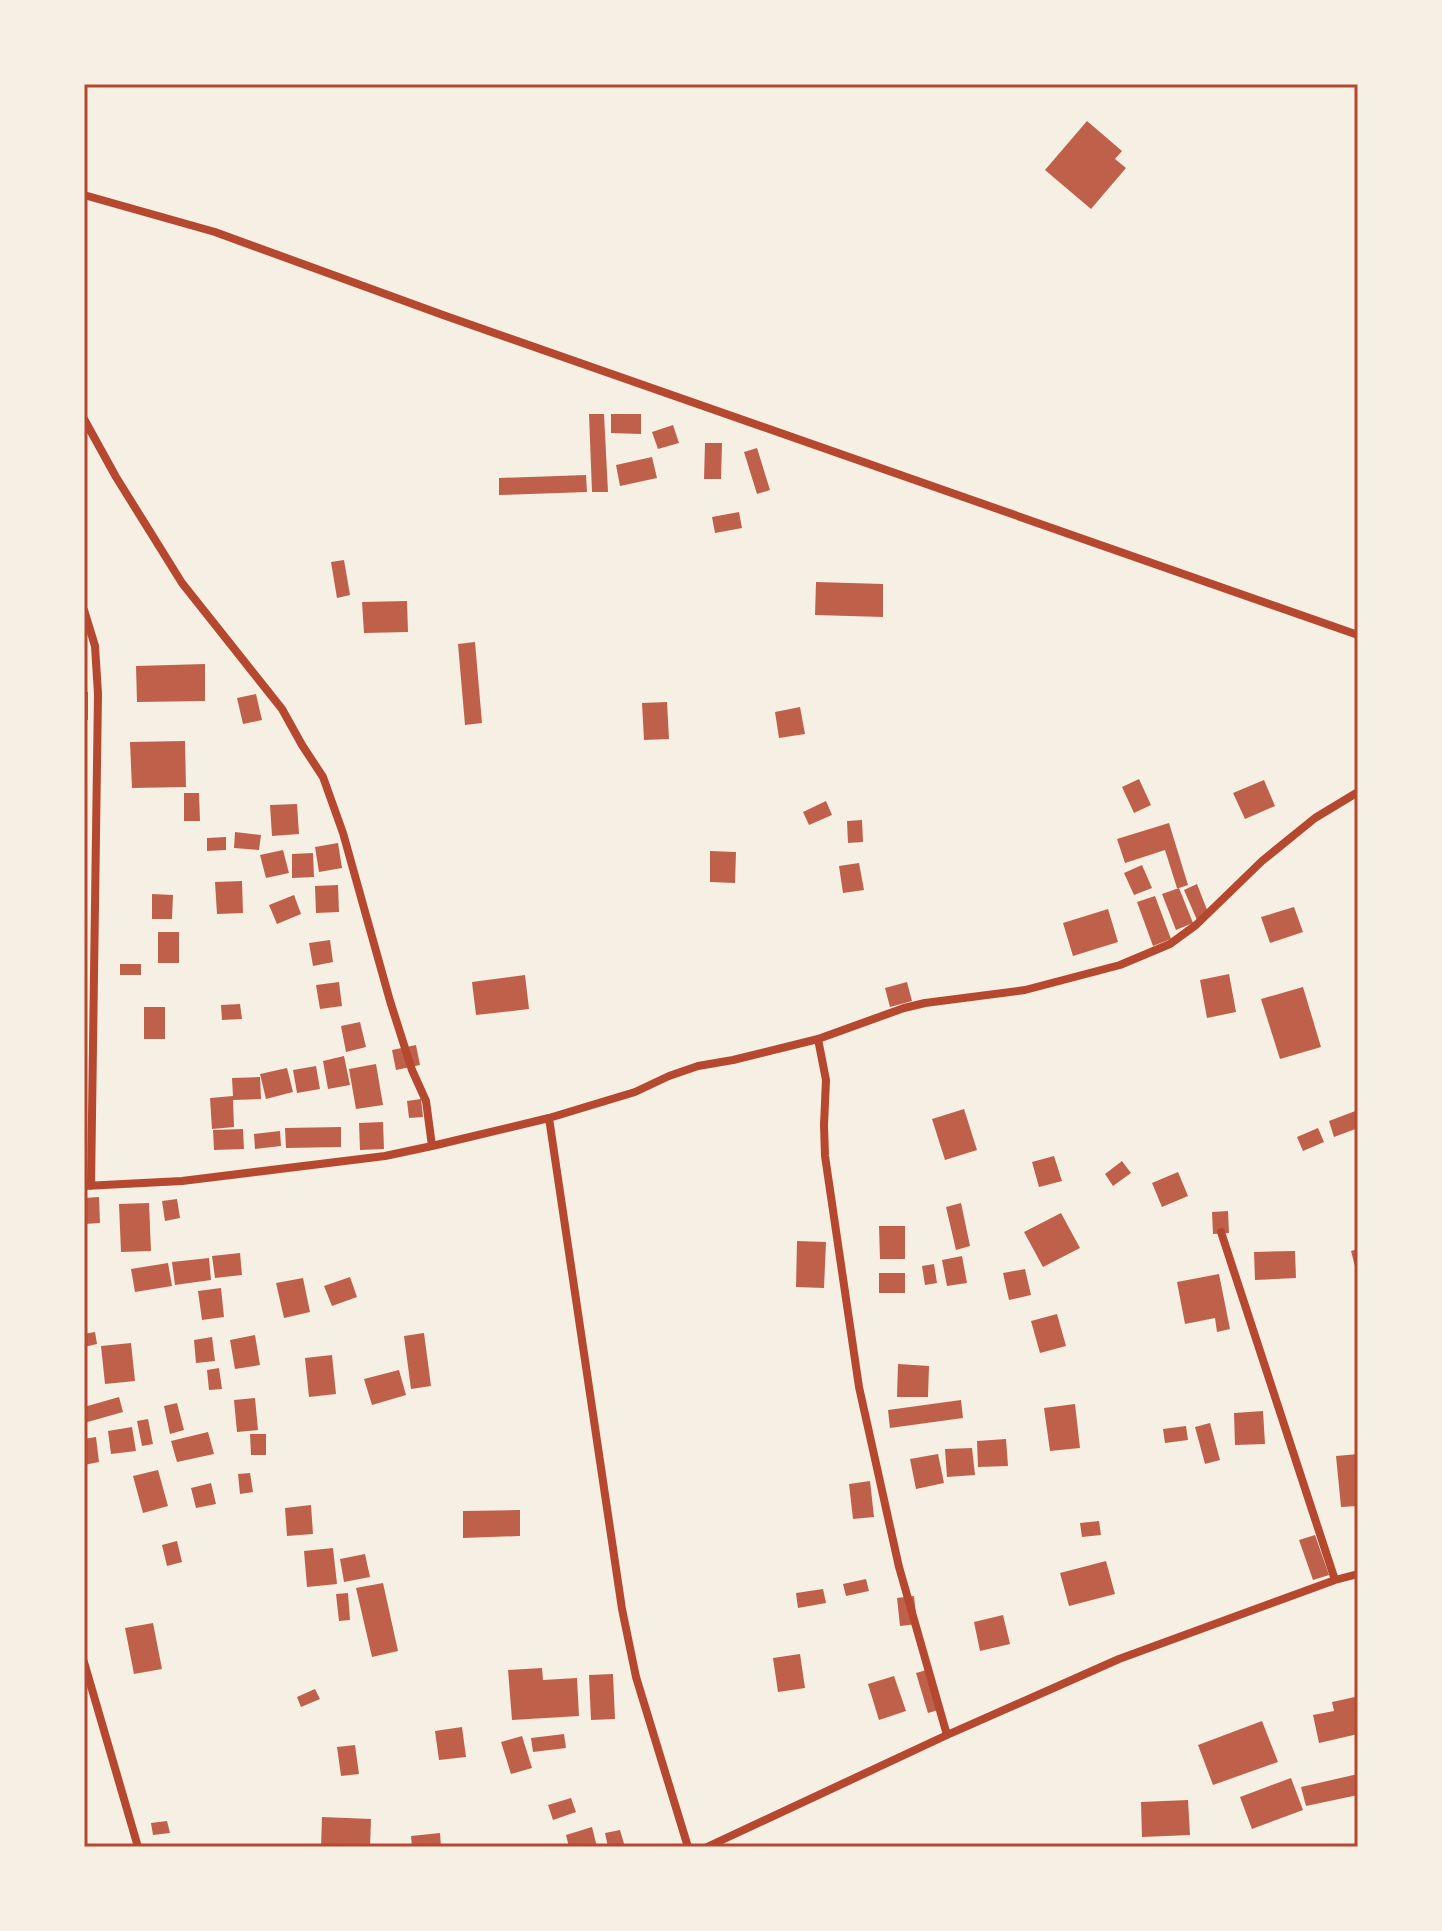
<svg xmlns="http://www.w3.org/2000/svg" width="1442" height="1931" font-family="'Noto Serif',serif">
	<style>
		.building { fill: #bf614a }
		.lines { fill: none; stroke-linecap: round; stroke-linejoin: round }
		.minor { stroke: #b5482f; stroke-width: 8 }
		.neatline { fill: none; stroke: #b5482f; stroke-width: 3 }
	</style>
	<rect width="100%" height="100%" fill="#f6efe4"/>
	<path class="building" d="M1087,121L1122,151L1115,159L1126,168L1091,209L1045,170Z
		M589,414H604L608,492H592Z
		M611,414H641V434L611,433Z
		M673,425L679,443L658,449L652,432Z
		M705,443H722L721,479H704Z
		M757,448L770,490L757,494L744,452Z
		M652,457L657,478L620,486L616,465Z
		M586,475L587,492L499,495V478Z
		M739,512L742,528L715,533L712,517Z
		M344,560L350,595L337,598L331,562Z
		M816,582L883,584V617L815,615Z
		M407,601L408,632L364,633L362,602Z
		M475,642L482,723L465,725L458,644Z
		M205,664V701L137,702L136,666Z
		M84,692H88V720H84Z
		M256,694L262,720L243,724L237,698Z
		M667,702L669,739L644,740L642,703Z
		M800,707L805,734L779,738L775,712Z
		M185,741L186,787L132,788L130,742Z
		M1139,779L1151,805L1134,813L1122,787Z
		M1264,780L1275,806L1245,819L1233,793Z
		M184,793H199L200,821H184Z
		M826,801L832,815L809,825L803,812Z
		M297,804L299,834L272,836L270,805Z
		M862,820L863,842L848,843L847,821Z
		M1169,823L1188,885L1179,888L1193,923L1176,930L1162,894L1179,888H1177L1165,850L1125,863L1117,839Z
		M235,832L261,835L259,850L234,848Z
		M226,837V850L207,851V838Z
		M338,843L342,868L319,872L315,847Z
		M283,850L289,873L266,878L260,855Z
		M710,851L736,852L735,883L710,882Z
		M313,853L314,877L292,878V854Z
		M859,863L864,890L843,893L839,866Z
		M1142,865L1152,888L1134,895L1124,873Z
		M242,881L243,913L217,914L215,882Z
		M1197,884L1209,915L1197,920L1184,890Z
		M338,885L339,912L316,913L315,886Z
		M152,894L173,895L172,919H152Z
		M294,895L301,914L277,924L269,905Z
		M1155,896L1171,939L1153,946L1137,902Z
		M1294,907L1303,932L1270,943L1261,917Z
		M1108,909L1118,942L1073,956L1063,923Z
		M158,932H179V963H158Z
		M330,940L333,962L313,966L309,943Z
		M120,964H141V975H120Z
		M1229,974L1236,1012L1207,1018L1200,980Z
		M525,975L529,1009L476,1015L472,982Z
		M339,982L342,1006L320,1009L316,985Z
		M907,982L912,1001L890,1007L885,988Z
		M1303,987L1321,1047L1280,1059L1261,999Z
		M240,1004L242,1019L222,1020L221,1005Z
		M144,1007H165V1039H144Z
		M360,1022L366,1047L346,1052L341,1026Z
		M416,1045L420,1065L396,1070L392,1050Z
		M344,1056L350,1085L328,1089L323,1061Z
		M376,1064L383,1105L356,1109L349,1069Z
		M316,1066L320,1089L297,1093L293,1070Z
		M287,1068L293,1092L266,1099L260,1074Z
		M260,1077L261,1099L233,1100L234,1127L212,1129L210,1098L233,1096L232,1078Z
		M421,1099L423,1117L409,1118L407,1101Z
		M964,1109L977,1150L945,1160L932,1119Z
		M1358,1110V1128L1334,1137L1329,1121Z
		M383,1122L384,1149L360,1150L359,1123Z
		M341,1127V1147L286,1148L285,1128Z
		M1318,1128L1324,1142L1303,1151L1297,1137Z
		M243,1129L244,1149L214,1150L213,1130Z
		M280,1131L281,1146L255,1149L254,1134Z
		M1054,1156L1062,1181L1039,1187L1032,1162Z
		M1122,1161L1131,1173L1113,1186L1105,1174Z
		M1178,1172L1188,1196L1162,1207L1152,1183Z
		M99,1197L100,1223L84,1224V1198Z
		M177,1199L180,1218L165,1221L162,1201Z
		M149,1203L151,1251L121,1252L119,1204Z
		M961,1203L970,1246L956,1250L946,1207Z
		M1228,1211L1229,1233L1213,1234L1212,1212Z
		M1061,1213L1080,1248L1043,1267L1024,1232Z
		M879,1226H905V1259H880Z
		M797,1241L826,1242L824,1288L796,1287Z
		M1358,1249V1274H1357L1351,1251Z
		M1295,1251L1296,1278L1255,1280L1254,1252Z
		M240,1253L242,1275L215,1278L212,1256Z
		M962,1256L967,1283L947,1286L942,1260Z
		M209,1258L211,1280L175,1285L172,1262Z
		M168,1263L172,1286L135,1292L131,1269Z
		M934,1264L937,1283L925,1285L922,1266Z
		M1025,1269L1031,1295L1009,1300L1003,1273Z
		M879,1273H905V1293H879Z
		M1219,1274L1230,1329L1217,1332L1215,1318L1185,1324L1177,1282Z
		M350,1277L357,1297L332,1306L324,1286Z
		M303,1278L310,1312L284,1318L276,1283Z
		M221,1288L224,1317L202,1320L198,1291Z
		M1057,1314L1066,1346L1040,1353L1031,1321Z
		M95,1332L97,1344L84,1347V1334Z
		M424,1333L431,1386L411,1389L404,1336Z
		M255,1335L260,1365L235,1369L230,1340Z
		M212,1337L215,1361L196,1363L194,1340Z
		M131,1343L135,1381L105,1384L101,1346Z
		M332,1355L336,1394L309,1397L305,1358Z
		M898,1364L929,1366L928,1397H897Z
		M219,1368L222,1389L209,1390L207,1370Z
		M399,1370L406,1395L372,1405L364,1379Z
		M119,1397L123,1412L84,1423V1407Z
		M255,1398L258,1430L237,1432L234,1400Z
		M961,1400L963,1418L890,1428L888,1410Z
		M177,1403L184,1430L170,1434L164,1406Z
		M1075,1404L1080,1448L1050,1451L1044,1408Z
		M1263,1411L1265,1444L1235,1445L1234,1413Z
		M148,1419L153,1444L142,1446L137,1421Z
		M1210,1423L1220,1460L1205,1464L1195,1427Z
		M1186,1426L1188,1440L1165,1443L1163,1429Z
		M132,1427L136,1451L111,1454L108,1431Z
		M208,1432L214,1454L177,1462L171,1441Z
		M250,1434H266V1455H251Z
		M96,1437L99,1462L84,1465V1439Z
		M1006,1439L1008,1466L978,1467L977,1441Z
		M972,1448L975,1475L947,1477L945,1449Z
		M938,1454L944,1483L916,1489L910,1459Z
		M1358,1454V1506L1341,1507L1336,1456Z
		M158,1470L168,1506L143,1513L133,1476Z
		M250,1473L253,1492L240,1494L238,1474Z
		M870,1481L874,1517L853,1519L849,1484Z
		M211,1483L216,1504L196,1508L191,1488Z
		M311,1505L313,1534L287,1536L285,1508Z
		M520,1510V1536L463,1538V1511Z
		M1099,1521L1101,1535L1082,1537L1080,1523Z
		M1315,1535L1329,1575L1313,1580L1299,1540Z
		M177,1541L182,1562L167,1566L162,1545Z
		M333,1548L337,1584L307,1587L304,1551Z
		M365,1554L370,1577L344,1582L340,1559Z
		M1106,1561L1115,1594L1069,1606L1060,1573Z
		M866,1579L869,1591L846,1596L843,1584Z
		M383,1583L398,1651L372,1657L356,1588Z
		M823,1589L826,1603L798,1608L796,1593Z
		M348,1593L350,1620L339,1621L336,1594Z
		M914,1596L917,1624L900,1626L897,1598Z
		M1003,1615L1010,1644L980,1651L974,1622Z
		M153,1623L162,1669L134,1674L125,1628Z
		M800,1654L805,1688L778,1692L773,1658Z
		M542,1668L543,1680L577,1678L579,1716L512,1720L508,1670Z
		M930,1669L942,1709L928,1713L916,1673Z
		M613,1674L615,1719L591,1720L589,1675Z
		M894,1676L906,1711L879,1720L868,1684Z
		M315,1689L320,1699L301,1707L297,1697Z
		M1355,1697L1358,1711V1734L1319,1743L1313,1715L1334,1711L1332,1702Z
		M1262,1721L1278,1762L1213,1785L1198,1745Z
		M462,1727L466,1757L439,1760L435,1731Z
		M564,1734L566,1748L533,1752L531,1738Z
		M522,1736L532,1768L511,1774L501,1742Z
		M355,1745L359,1774L341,1776L337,1747Z
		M1358,1774V1795L1306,1806L1301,1787Z
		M1291,1778L1303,1810L1252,1829L1240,1797Z
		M571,1798L576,1812L553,1820L548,1805Z
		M1188,1800L1190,1835L1142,1837L1141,1802Z
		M322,1817L371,1819L370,1847H321Z
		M167,1821L170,1833L153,1835L151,1823Z
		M592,1827L597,1847H569L566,1835Z
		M620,1830L625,1847H608L605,1833Z
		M440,1833L441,1847H412L411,1836Z"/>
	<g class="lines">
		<path class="minor" d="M84,195L215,232L443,315L1358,635
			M84,419L116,477L182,583L282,709L302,745L323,777L343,833L390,1001L412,1070L426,1101L432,1146
			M84,610L95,646L98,694L91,1186
			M818,1039L826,1080L824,1125L825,1156L859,1387L899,1567L947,1735
			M549,1118L622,1609L636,1677L688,1847
			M84,1186L182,1181L385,1156L432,1146L549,1118L635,1092L669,1076L698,1066L733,1060L818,1039L904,1008L925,1003L1025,990L1120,965L1170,944L1196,925L1262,861L1315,818L1358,792
			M1221,1232L1335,1580
			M84,1662L138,1847
			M707,1847L947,1735L1119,1659L1335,1580L1358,1574"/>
	</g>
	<rect width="1442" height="1931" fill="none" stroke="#f6efe4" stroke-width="172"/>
	<rect x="86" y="86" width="1270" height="1759" class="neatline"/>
</svg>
